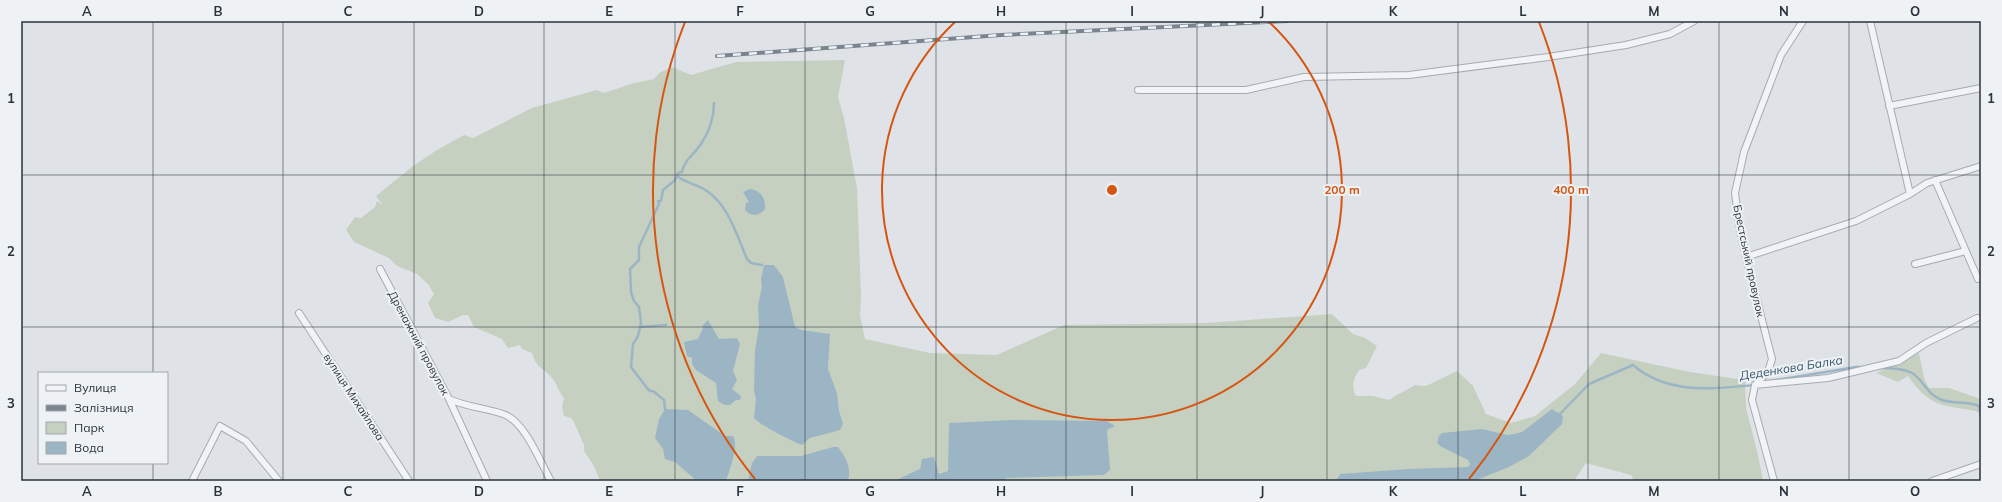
<svg xmlns="http://www.w3.org/2000/svg" width="2002" height="502" font-family="Mulish,sans-serif">
	<style>
		.green { fill: #c6d0c1 }
		.water { fill: #9cb5c5 }
		.lines { fill: none; stroke-linecap: round; stroke-linejoin: round }
		.stream { stroke: #9cb5c5; stroke-width: 2.5 }
		.street-casing { stroke: #a5abb1; stroke-width: 8 }
		.street { stroke: #f1f3f6; stroke-width: 6 }
		.rail-casing { stroke: #79848f; stroke-width: 4 }
		.rail { stroke: #eef2f5; stroke-width: 2.5; stroke-dasharray: 8; stroke-linecap: butt }
		.grid { fill: none; stroke: #29333d; stroke-width: 1; stroke-opacity: 0.55 }
		.ring { fill: none; stroke: #d55511; stroke-width: 2 }
		.labels { text-anchor: middle; stroke-width: 4; stroke-linejoin: round; paint-order: stroke }
		.street-label { font-size: 11px; fill: #29333d; stroke: #eef2f5 }
		.water-label { font-size: 12px; font-style: italic; fill: #36566e; stroke: #eef2f5 }
		.centre { fill: #d55511; stroke: #eef2f5; stroke-width: 2 }
		.ring-label { font-size: 12px; text-anchor: middle; font-weight: bold; fill: #d55511; stroke: #eef2f5; stroke-width: 4; stroke-linejoin: round; paint-order: stroke }
		.neatline { fill: none; stroke: #29333d; stroke-width: 1.5 }
		.grid-label { font-size: 13px; text-anchor: middle; font-weight: bold; fill: #29333d }
	</style>
	<rect width="100%" height="100%" fill="#dfe3e7"/>
	<path class="green" d="M845,60L838,97L844,118L857,188L861,295L860,316L865,339L930,353L997,355L1064,325L1207,323L1332,314L1353,334L1365,338L1377,346L1366,368L1359,370C1353,379 1351,387 1356,396H1373L1389,400C1397,394 1406,391 1415,385L1426,386L1457,371L1473,386L1486,414L1511,423L1535,416L1575,384L1601,353L1690,372L1745,380L1746,408L1758,455L1763,481H1634L1631,475L1586,463L1574,481H600L595,468L584,451V445L573,420L571,418L564,416L562,407L564,398C559,392 557,385 553,379C545,369 535,367 532,353L522,349L520,345L508,348L502,339L474,327L468,315H463L448,322L435,318L428,303L434,294L428,284L417,274L397,266L389,258L354,242L346,230L355,217L361,218L375,207L377,201L383,205L376,196L413,166L437,150L464,135L473,138L532,108L597,90L604,93L634,83L654,79L659,73L672,67L691,75L736,62Z
		M1919,353L1924,378L1929,388H1949L1981,399V415L1976,411C1941,405 1930,407 1908,376L1898,382L1876,373Z"/>
	<path class="water" d="M750,189C761,190 766,199 765,209C760,216 750,217 745,210L746,203L749,202L743,192Z
		M764,265H774L783,277L795,327L801,330L830,334L828,369L837,393L839,411L843,424L840,430L810,438L802,445C795,443 758,424 754,418L756,399L754,391L755,351L759,326L758,305L762,287L761,279Z
		M708,320L719,339L737,338L740,344L733,371L737,380L732,389L741,396L740,400H736L730,405H725L718,401L716,383L696,370L692,364V358L687,356L684,342L698,339L703,328L702,326Z
		M665,409L688,410L725,436H733C739,446 730,469 726,481H697L675,462L665,459L663,449L655,438L659,419Z
		M1552,409L1563,416L1562,424L1529,456L1509,467L1474,481H1336L1340,474L1408,469L1468,467L1470,464L1468,460L1440,446L1437,443L1439,436L1442,433L1482,429L1508,435L1515,434L1522,432Z
		M1010,420L1107,421L1115,426L1107,430L1110,470L1104,475L1006,478L1004,481H894L920,469L922,459L934,457L939,474L948,471L949,423Z
		M833,447H838C846,458 852,468 848,481H748L752,463L757,456H801Z"/>
	<g class="lines">
		<path class="stream" d="M677,176C686,183 698,185 707,191C729,206 737,236 747,259L751,263L762,265
			M640,327L666,325
			M1880,368C1890,368 1903,368 1912,373C1922,378 1927,395 1942,400C1954,404 1967,401 1979,406L1981,417
			M1770,381L1856,367H1863
			M665,409L664,400L653,391H650L647,388L631,367L633,344L638,336L641,323L639,307L634,301L631,292L630,269L639,260V247L659,204L658,201H661L663,190L675,180L678,173L682,172C686,157 693,156 701,144C709,132 714,117 714,103
			M1558,416L1589,384L1633,365C1668,395 1712,389 1755,385"/>
		<defs>
			<path id="street" d="M1870,21L1910,194
				M1138,90H1246L1304,77L1409,75L1548,57L1626,45L1670,34L1694,21
				M1889,106L1981,88
				M1935,180L1978,279L1981,278
				M1746,257L1856,221L1910,194L1927,183L1981,166
				M1915,264L1966,251
				M380,269L449,399C466,407 486,408 503,414C525,421 540,462 551,481
				M299,313L409,481
				M1755,385L1828,378L1899,361L1926,343L1977,318
				M449,399L487,481
				M192,481L220,426L246,441L279,481
				M1774,481L1752,400L1755,385L1768,372L1772,359L1746,257L1739,223L1735,193L1744,152L1781,55L1803,21
				M1932,481L1981,464"/>
		</defs>
		<use href="#street" class="street-casing"/>
		<use href="#street" class="street"/>
		<defs>
			<path id="rail" d="M717,56L1001,35L1287,21"/>
		</defs>
		<use href="#rail" class="rail-casing"/>
		<use href="#rail" class="rail"/>
	</g>
	<path class="grid" d="M153,21V373M283,21V481M414,21V481M544,21V481M675,21V481M805,21V481M936,21V481M1066,21V481M1197,21V481M1327,21V481M1458,21V481M1588,21V481M1719,21V481M1849,21V481M21,175H1981M21,327H1981M153,463V481"/>
	<g class="ring">
		<path d="M1269 22A230 230 0 1 1 955 22"/>
		<path d="M755 479A459 459 0 0 1 685 22M1539 22A459 459 0 0 1 1469 479"/>
	</g>
	<g class="labels">
		<g class="street-label">
			<text transform="translate(1749 261) rotate(78)" y="4">Брестський провулок</text>
			<text transform="translate(419 343) rotate(62)" y="4">Дренажний провулок</text>
			<text transform="translate(354 397) rotate(57)" y="4">вулиця Михайлова</text>
		</g>
		<g class="water-label">
			<text transform="translate(1791 368) rotate(-9)" y="4">Деденкова Балка</text>
		</g>
	</g>
	<circle cx="1112" cy="190" r="6" class="centre"/>
	<g class="ring-label">
		<text x="1342" y="194">200 m</text>
		<text x="1571" y="194">400 m</text>
	</g>
	<rect width="2002" height="502" fill="none" stroke="#eef2f5" stroke-width="44"/>
	<rect x="38" y="372" width="130" height="92" fill="#eef2f5" stroke="#9fa6ab"/>
	<rect x="46" y="385" width="20" height="6" fill="#f1f3f6" stroke="#9fa6ab"/>
	<text x="74" y="392" font-size="12" fill="#29333d">Вулиця</text>
	<rect x="46" y="405" width="20" height="6" fill="#79848f" stroke="#9fa6ab"/>
	<text x="74" y="412" font-size="12" fill="#29333d">Залізниця</text>
	<rect x="46" y="422" width="20" height="12" fill="#c6d0c1" stroke="#9fa6ab"/>
	<text x="74" y="432" font-size="12" fill="#29333d">Парк</text>
	<rect x="46" y="442" width="20" height="12" fill="#9cb5c5" stroke="#9fa6ab"/>
	<text x="74" y="452" font-size="12" fill="#29333d">Вода</text>
	<rect x="22" y="22" width="1958" height="458" class="neatline"/>
	<g class="grid-label">
		<text x="87" y="16">A</text>
		<text x="218" y="16">B</text>
		<text x="348" y="16">C</text>
		<text x="479" y="16">D</text>
		<text x="609" y="16">E</text>
		<text x="740" y="16">F</text>
		<text x="870" y="16">G</text>
		<text x="1001" y="16">H</text>
		<text x="1132" y="16">I</text>
		<text x="1262" y="16">J</text>
		<text x="1393" y="16">K</text>
		<text x="1523" y="16">L</text>
		<text x="1654" y="16">M</text>
		<text x="1784" y="16">N</text>
		<text x="1915" y="16">O</text>
		<text x="11" y="103">1</text>
		<text x="1991" y="103">1</text>
		<text x="11" y="256">2</text>
		<text x="1991" y="256">2</text>
		<text x="11" y="408">3</text>
		<text x="1991" y="408">3</text>
		<text x="87" y="496">A</text>
		<text x="218" y="496">B</text>
		<text x="348" y="496">C</text>
		<text x="479" y="496">D</text>
		<text x="609" y="496">E</text>
		<text x="740" y="496">F</text>
		<text x="870" y="496">G</text>
		<text x="1001" y="496">H</text>
		<text x="1132" y="496">I</text>
		<text x="1262" y="496">J</text>
		<text x="1393" y="496">K</text>
		<text x="1523" y="496">L</text>
		<text x="1654" y="496">M</text>
		<text x="1784" y="496">N</text>
		<text x="1915" y="496">O</text>
	</g>
</svg>
